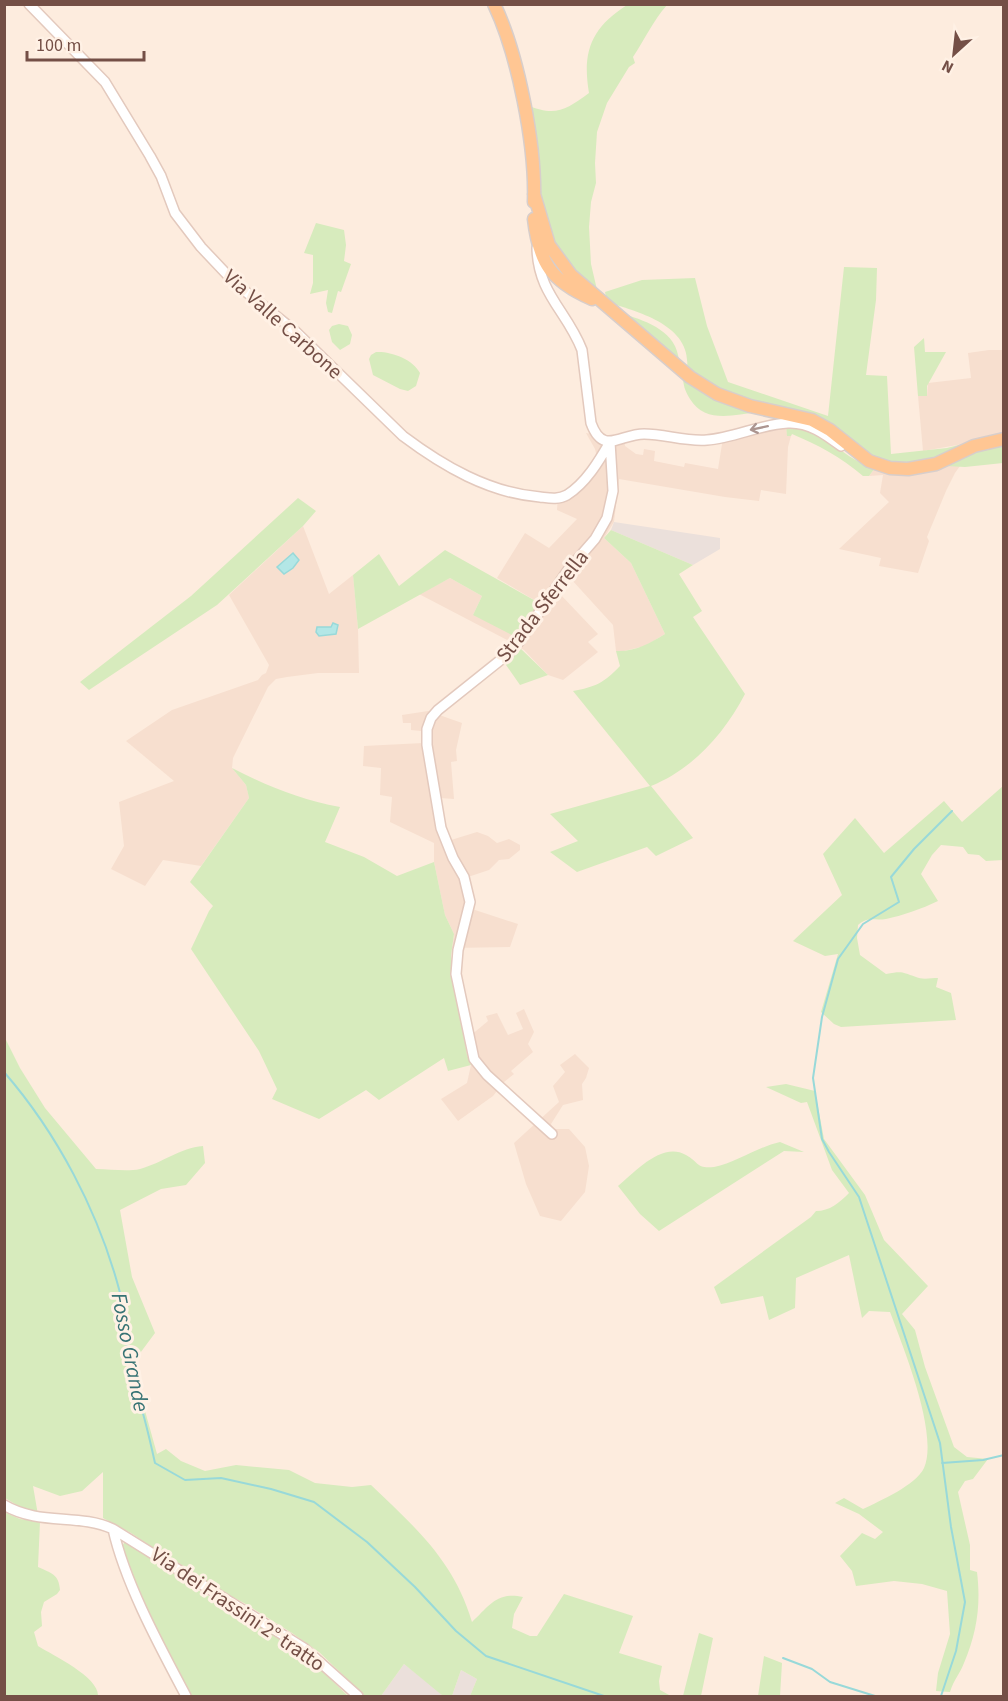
<svg xmlns="http://www.w3.org/2000/svg" width="1008" height="1701" font-family="'Source Sans 3',sans-serif">
	<style>
		.residential { fill: #f7dfcf }
		.industrial { fill: #ebe0db }
		.green { fill: #d7ebbd }
		.water { fill: #b3e7e6; stroke: #98d9d9; stroke-width: 1.5 }
		.lines { fill: none; stroke-linecap: round; stroke-linejoin: round }
		.stream { stroke: #98d9d9; stroke-width: 2 }
		.minor-casing { stroke: #e3c9bd; stroke-width: 12 }
		.major-casing { stroke: #d8cecb; stroke-width: 15 }
		.minor { stroke: #fff; stroke-width: 9 }
		.major { stroke: #ffc693; stroke-width: 12 }
		.oneway { stroke: #ac9590 }
		.labels { text-anchor: middle; stroke-width: 6; stroke-linejoin: round; paint-order: stroke }
		.street-label { font-size: 21px; fill: #744f46; stroke: #fff1e5 }
		.water-label { font-size: 22px; font-style: italic; fill: #377374; stroke: #fff1e5 }
	</style>
	<rect width="100%" height="100%" fill="#fdecde"/>
	<path class="residential" d="M989,350H1003V437L923,451L918,396H927L928,383L971,378L968,353Z
		M786,426L787,435L791,436L788,447L786,494L761,490L759,501L725,497L619,479L614,522L604,538L631,563L665,634L645,646L624,651H616L613,625L571,579L560,594L598,634L588,642L598,652L563,680L548,675L524,650L513,643L419,594L450,578L482,596L473,615L541,604L497,578L525,533L549,548L577,519L557,510L558,495L566,493L582,477L597,457L595,449L586,433L606,436L624,434L625,446L636,454L643,455L644,449L655,451L654,461L684,467L685,463L718,469L723,438Z
		M942,464L960,466L955,473L946,491L927,537L929,541L918,573L879,566L881,558L839,549L889,502L880,493L883,475L869,476L875,468Z
		M303,526L329,594L353,575L358,629L359,673H318L287,677L276,679L268,687L233,758L232,768L246,785L249,798L201,866L163,860L145,886L111,869L124,846L119,802L174,781L126,741L172,710L258,680L262,675L266,673L269,665L229,595Z
		M428,711L462,723L456,750L457,761L451,762L454,799L440,798L446,826L451,840L477,832L488,836L497,843L509,839L520,845V850L509,859L499,860L489,870L468,877L472,909L518,924L510,947L452,948L454,934L445,915L434,862V843L390,822L392,797L380,795L381,768L363,766L364,746L423,743L421,731L411,730V723H403L402,715Z
		M524,1009L534,1032L528,1044L533,1052L511,1071L514,1074L504,1082L493,1096L458,1121L441,1099L467,1083L471,1065L467,1055L476,1052L470,1036L488,1021L486,1016L497,1013L508,1035L523,1029L516,1013Z
		M575,1054L589,1068L586,1078L582,1084L583,1100L563,1105L551,1124L553,1129H569L585,1147L589,1166L585,1192L561,1221L540,1216L526,1184L514,1143L559,1102L553,1086L565,1072L560,1065Z"/>
	<path class="industrial" d="M614,522L720,538V549L693,565L611,530Z
		M404,1664L437,1690L443,1696H381Z
		M461,1670L477,1679L470,1696H452Z"/>
	<path class="green" d="M627,5H667C653,21 645,39 633,57L635,63L629,67L607,103L597,132L595,163L596,183L591,202L589,227L591,264L598,294C584,281 568,267 558,249C536,211 533,148 527,105C555,117 566,110 589,93C582,52 591,28 627,5Z
		M316,223L344,230L346,245L344,261L351,264L341,292L338,291L332,313L328,312L326,303L328,290L310,294L313,283V255L304,253Z
		M844,267L877,268L876,300L866,375L887,376L891,454L947,448L978,440L1003,437V463L965,467L888,463L759,404L733,395L705,382L687,368C692,325 638,312 607,302L605,292L642,280L695,278L707,326L728,382L828,416Z
		M624,314C649,322 677,332 679,361Z
		M339,324L348,326L352,335L350,344L340,350L332,342L329,330L332,326Z
		M924,338L925,352H946L927,386V396H918L914,347Z
		M376,352C390,351 413,359 420,373L416,386L408,391L400,389L373,375L369,359L371,355Z
		M683,376L757,412C734,415 705,424 690,399C685,391 683,385 683,376Z
		M786,426C800,428 814,431 826,439C843,451 855,463 875,468L869,476H863C841,457 818,445 792,434L791,436H787Z
		M298,498L316,511L303,526L217,605L89,690L80,682L191,596Z
		M611,530L693,565L679,574L702,611L693,617L745,694C724,734 693,769 651,786L693,838L656,856L647,847L577,872L550,852L578,841L550,814L650,786L573,691C595,687 604,683 620,666L616,651C635,652 650,643 665,634L631,563L604,538Z
		M445,550L541,604L518,638L473,615L482,596L450,578L358,629L353,575L379,554L399,586Z
		M519,647L548,675L520,685L504,662Z
		M232,768C267,786 301,800 340,807L325,842L364,857L397,876L434,862L445,915L454,934L451,956L467,1055L471,1065L448,1071L444,1058L379,1100L366,1090L319,1119L272,1099L277,1089L259,1051L191,949L209,911L213,906L190,882L249,798L246,785Z
		M1003,786V860L986,861L979,855L968,854L963,847L941,845L932,855L921,874L938,901C921,909 904,915 886,919C873,921 869,916 858,925L857,938L860,955L886,974C903,971 901,972 916,977C922,980 931,978 938,978L936,987L951,993L956,1020L841,1027L834,1024L821,1012L838,954L825,956L793,941L842,895L823,854L855,818L884,853L944,801L962,822Z
		M4,1036L20,1068L45,1108L96,1169C110,1169 127,1172 140,1169C162,1163 180,1148 203,1146L205,1163L186,1185L161,1189L120,1210L132,1277L155,1333L132,1364L157,1454L166,1449L181,1461L205,1471L236,1465L289,1470L315,1483L352,1487L371,1485C416,1528 454,1561 472,1622C489,1606 497,1591 523,1597L514,1614L512,1628L530,1636H537L564,1594L633,1616L619,1653L662,1666L659,1681L660,1690L671,1696H470L477,1679L461,1670L452,1696H443L404,1664L381,1696H365L319,1652L292,1633L244,1603L209,1585L131,1533L103,1518V1472L82,1491L60,1496L33,1486L38,1515L30,1513L5,1498Z
		M786,1084L815,1091L824,1139L865,1195L884,1240L928,1286L902,1314L915,1330L925,1367L954,1447L967,1457L988,1459L973,1479L965,1481L958,1492L970,1545V1570L977,1572C981,1605 977,1632 964,1663C960,1674 954,1679 950,1692L936,1691L938,1673L950,1634L947,1591L922,1584L894,1581L856,1586L852,1571L840,1556L862,1533L875,1539L883,1532L859,1514L835,1503L844,1498L863,1509C880,1501 916,1485 924,1468C939,1434 903,1347 890,1312L869,1311L862,1318L849,1255L796,1278L795,1308L769,1320L763,1296L721,1304L714,1287L811,1217L816,1211C830,1211 839,1203 849,1193L832,1170L807,1102L801,1103L766,1087Z
		M780,1142L804,1152L784,1151L659,1231L640,1214L618,1186C635,1172 662,1141 686,1155C699,1162 696,1169 714,1167C736,1163 757,1147 780,1142Z
		M4,1512L20,1519L40,1522L38,1567C51,1573 59,1574 60,1590L57,1594L44,1602L41,1612L42,1626L34,1632L38,1646C54,1656 99,1677 98,1696H5Z
		M124,1543H129L135,1547L201,1592L282,1638L319,1668L348,1696H189L150,1616L124,1556L121,1548Z
		M699,1633L713,1638L701,1696H683Z
		M764,1656L782,1663L780,1696H758Z"/>
	<path class="water" d="M293,553L299,560L293,568L284,574L277,567Z
		M333,623L338,625L336,634L319,636L316,632L317,627H331Z"/>
	<g class="lines">
		<path class="stream" d="M4,1072C57,1133 98,1211 119,1289C126,1314 125,1340 129,1366C131,1381 137,1396 142,1410C147,1427 151,1445 155,1463L185,1480L221,1478L271,1489L314,1502L367,1542L415,1587L456,1631L486,1656L604,1696
			M942,1463L983,1460L1004,1455
			M783,1658L812,1669L830,1682L875,1696
			M941,1696L956,1651L965,1602L951,1527L940,1443L859,1197L829,1152L822,1139L813,1078L822,1017L838,959L863,924L899,902L891,877L914,849L952,811"/>
		<defs>
			<path id="minor" d="M29,4L105,82L150,156L161,176L175,213L201,247L235,283L296,332L403,436C443,466 489,493 540,497C549,498 558,500 567,495C586,483 599,461 610,442
				M537,248C538,294 567,311 582,350L591,423C603,456 620,434 644,434C665,434 686,442 707,440C734,438 761,424 788,423C809,422 825,434 841,446
				M552,1134L487,1075L474,1059L456,974L458,950L470,902L464,877L453,858L441,828L427,745V729L431,718L438,710L508,654L519,642L568,570L595,539L607,518L613,491L610,442
				M4,1505C40,1526 78,1513 113,1529L304,1648L358,1696
				M113,1529C125,1583 160,1647 186,1696"/>
			<path id="major" d="M494,4C518,54 536,146 534,202
				M534,194L549,245L571,275L690,377L717,394L750,406L812,420L830,430L869,461L890,468L908,469L936,464L974,446L1004,439
				M534,219C539,263 551,281 592,299"/>
		</defs>
		<use href="#minor" class="minor-casing"/>
		<use href="#major" class="major-casing"/>
		<use href="#minor" class="minor"/>
		<use href="#major" class="major"/>
	</g>
	<defs><path id="oneway-shaft" d="M-6 0H5M1.5-3L5.5 0L1.5 3" fill="none" stroke-width="1.6" stroke-linecap="round" stroke-linejoin="round" transform="scale(1.5)"/></defs>
	<use class="oneway" href="#oneway-shaft" transform="translate(759 428) rotate(168)"/>
	<g class="labels">
		<g class="street-label">
			<text transform="translate(283 324) rotate(42)" y="7">Via Valle Carbone</text>
			<text transform="translate(542 606) rotate(-52)" y="7">Strada Sferrella</text>
			<text transform="translate(238 1609) rotate(34)" y="7">Via dei Frassini 2° tratto</text>
		</g>
		<g class="water-label">
			<text transform="translate(131 1352) rotate(79)" y="8">Fosso Grande</text>
		</g>
	</g>
	<rect width="1008" height="1701" fill="none" stroke="#744f46" stroke-width="12"/>
	<g transform="translate(954 54) rotate(207)" stroke="#fff1e5" stroke-width="4.5" paint-order="stroke">
	<path d="M0-4.5L10 22L0 15L-10 22Z" fill="#744f46"/>
	<text y="-9" font-size="16" font-weight="bold" text-anchor="middle" fill="#744f46">N</text>
	</g>
	<path d="M27 51v9h117v-9" fill="none" stroke="#744f46" stroke-width="3"/>
	<text x="36" y="51" font-size="18" fill="#744f46" stroke="#fff1e5" stroke-width="4.5" paint-order="stroke">100 m</text>
</svg>
